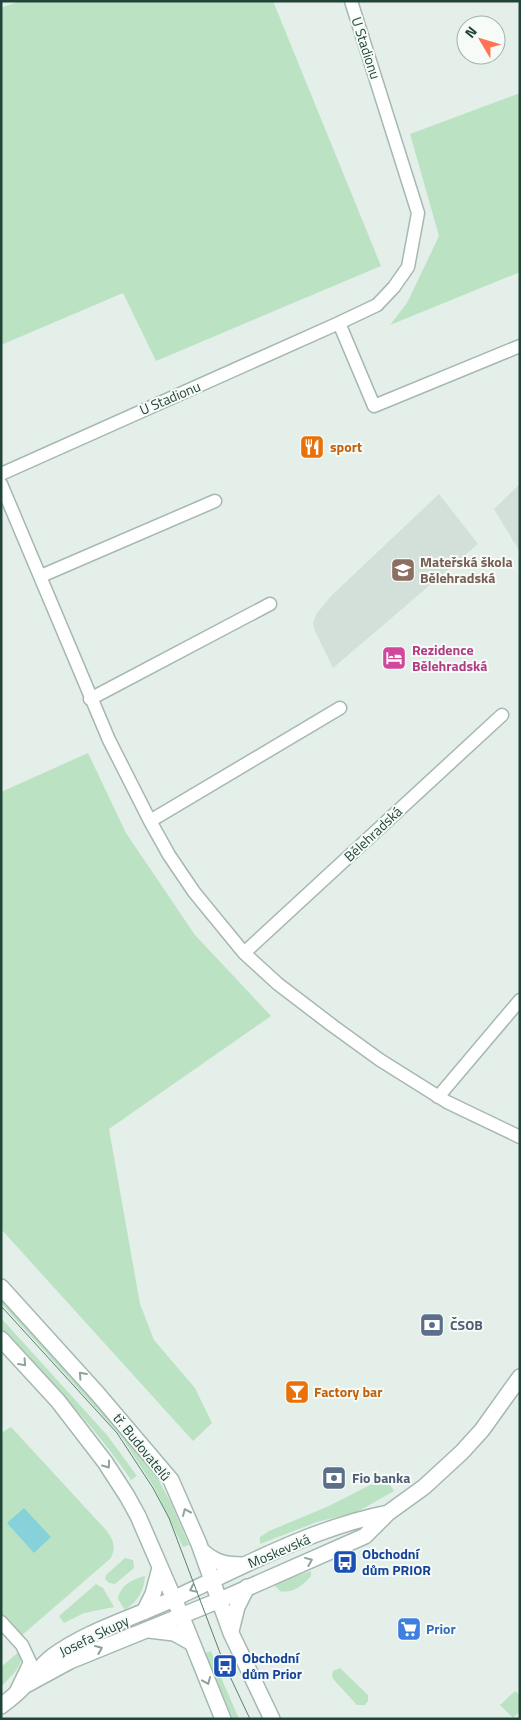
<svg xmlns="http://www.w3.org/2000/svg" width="521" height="1720" font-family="'Titillium Web',sans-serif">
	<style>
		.built { fill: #d2e0d9 }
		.green { fill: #bbe3c3 }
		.water { fill: #87d2da }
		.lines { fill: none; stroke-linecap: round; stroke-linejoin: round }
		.minor-casing { stroke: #a6b8b1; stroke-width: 15 }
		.tertiary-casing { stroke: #a6b8b1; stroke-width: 18 }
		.minor { stroke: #fff; stroke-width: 12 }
		.tertiary { stroke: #fff; stroke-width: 15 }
		.tram { stroke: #5c7f73; stroke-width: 1 }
		.oneway { stroke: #90a29c }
		.labels { text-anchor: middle; stroke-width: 4; stroke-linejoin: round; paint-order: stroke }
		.street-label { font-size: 14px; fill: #214438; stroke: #f6fbf8 }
		.food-label { font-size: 14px; font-weight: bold; fill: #c56008; stroke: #f6fbf8; text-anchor: start }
		.education-label { font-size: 14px; font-weight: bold; fill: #785e54; stroke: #f6fbf8; text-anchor: start }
		.hotel-label { font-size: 14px; font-weight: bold; fill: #b23c85; stroke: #f6fbf8; text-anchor: start }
		.service-label { font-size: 14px; font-weight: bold; fill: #4e5e75; stroke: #f6fbf8; text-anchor: start }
		.transit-label { font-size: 14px; font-weight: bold; fill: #164399; stroke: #f6fbf8; text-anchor: start }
		.shop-label { font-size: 14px; font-weight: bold; fill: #366cbe; stroke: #f6fbf8; text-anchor: start }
	</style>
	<rect width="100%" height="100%" fill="#e4efea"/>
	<path class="built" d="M520,484V552L494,509Z
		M439,494L478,544L333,668L315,631L313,623L317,613L331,596Z"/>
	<path class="green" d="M20,1H273L381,266L156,361L123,293L1,345V8Z
		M520,93V272L390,325L407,303L439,236L410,134Z
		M88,753L126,833L195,935L271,1016L109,1129L140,1304L154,1340L195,1388L212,1423L193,1441L1,1229V792Z
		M1,1292L151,1466L171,1503L189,1545L183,1547L154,1487L121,1436L1,1303Z
		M1,1318L107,1435L137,1476L131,1480C94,1424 46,1378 1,1328Z
		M11,1427L106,1530C114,1541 116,1546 111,1558L20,1637L1,1616V1433Z
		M388,1482L394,1491L357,1512L317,1522L260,1544V1537L269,1531L329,1506L370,1485Z
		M125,1558L133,1560L134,1568L115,1584L109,1583L105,1579L106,1575Z
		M311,1571V1576C303,1585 293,1594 280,1591L273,1584Z
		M145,1576C144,1591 138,1601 125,1610L118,1599C120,1585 133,1579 145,1576Z
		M96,1584L103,1588L114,1607L84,1613L64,1623L59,1616Z
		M22,1649C23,1667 13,1674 1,1687V1667Z
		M211,1651L223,1682L239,1719H233L205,1653Z
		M340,1668L368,1695V1701L365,1705H357L334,1680L332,1677L333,1671Z
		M515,1691L520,1695V1711L513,1718L500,1705Z"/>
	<path class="water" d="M24,1508L51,1537L34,1553L7,1523Z"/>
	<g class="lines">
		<defs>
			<path id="minor" d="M339,323L374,406L520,346
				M1,474L339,323L377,305L394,287L408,267L418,213L351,1
				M1,484L109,740L150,821L169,855L194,892L244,953L278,984L333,1026L380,1060L447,1102L520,1137
				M41,576L215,501
				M90,699L270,604
				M150,821L340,708
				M244,953L502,715
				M438,1097L520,1000
				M1,1622L22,1645L30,1662L16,1691"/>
			<path id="tertiary" d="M1,1287L97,1393L171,1480L199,1544L231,1633L272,1719
				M1,1339L58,1401L105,1462L127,1496L138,1516L181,1615L223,1719
				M201,1550C215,1563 225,1565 243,1565
				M144,1612L153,1594L160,1568
				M149,1630L174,1633L192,1643
				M231,1631L237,1607L247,1587
				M24,1686L70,1661L220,1600L365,1536L388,1513L424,1487L462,1452L482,1430L520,1377
				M1,1706C9,1700 17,1694 24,1686C34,1676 41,1665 53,1656C89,1630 133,1618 173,1599C242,1567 312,1528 388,1513"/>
		</defs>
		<use href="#minor" class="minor-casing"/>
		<use href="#tertiary" class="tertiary-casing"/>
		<use href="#minor" class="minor"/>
		<use href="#tertiary" class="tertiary"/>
		<path class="tram" d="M1,1306L117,1433L153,1488L169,1518L225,1666L250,1719"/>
	</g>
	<defs><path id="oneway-chevron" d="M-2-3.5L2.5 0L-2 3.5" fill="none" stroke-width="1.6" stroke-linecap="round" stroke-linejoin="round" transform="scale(1.25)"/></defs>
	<g class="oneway">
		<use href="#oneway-chevron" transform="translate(23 1363) rotate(48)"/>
		<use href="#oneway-chevron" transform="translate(82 1375) rotate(-132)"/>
		<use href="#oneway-chevron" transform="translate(107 1465) rotate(54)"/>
		<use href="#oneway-chevron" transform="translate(186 1512) rotate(-114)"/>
		<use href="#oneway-chevron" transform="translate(309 1561) rotate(-22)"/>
		<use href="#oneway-chevron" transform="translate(193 1589) rotate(154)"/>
		<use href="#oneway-chevron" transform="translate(99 1649) rotate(-23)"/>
		<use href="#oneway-chevron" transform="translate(207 1681) rotate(67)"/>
	</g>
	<defs>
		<symbol id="restaurant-square" viewBox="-11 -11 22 22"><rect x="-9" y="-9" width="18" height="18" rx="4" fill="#e8710a" stroke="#f6fbf8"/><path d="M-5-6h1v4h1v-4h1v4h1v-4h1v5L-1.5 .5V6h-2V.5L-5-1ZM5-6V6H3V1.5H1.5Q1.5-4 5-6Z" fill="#fff"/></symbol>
		<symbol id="school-square" viewBox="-11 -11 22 22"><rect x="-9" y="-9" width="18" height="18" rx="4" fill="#8d6e63" stroke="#f6fbf8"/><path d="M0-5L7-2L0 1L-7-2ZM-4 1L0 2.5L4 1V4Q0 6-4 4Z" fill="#fff"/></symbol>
		<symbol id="hotel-square" viewBox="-11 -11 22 22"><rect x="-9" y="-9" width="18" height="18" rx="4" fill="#d1479c" stroke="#f6fbf8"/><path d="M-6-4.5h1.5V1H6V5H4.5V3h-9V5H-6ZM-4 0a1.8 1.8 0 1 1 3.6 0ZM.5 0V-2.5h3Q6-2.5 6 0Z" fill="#fff"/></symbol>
		<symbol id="bank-square" viewBox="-11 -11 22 22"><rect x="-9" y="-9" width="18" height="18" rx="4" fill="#5c6f8a" stroke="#f6fbf8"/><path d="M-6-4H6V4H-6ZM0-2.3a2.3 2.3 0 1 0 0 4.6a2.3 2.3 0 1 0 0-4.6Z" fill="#fff"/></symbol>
		<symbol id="bar-square" viewBox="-11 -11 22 22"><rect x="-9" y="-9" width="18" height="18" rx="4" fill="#e8710a" stroke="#f6fbf8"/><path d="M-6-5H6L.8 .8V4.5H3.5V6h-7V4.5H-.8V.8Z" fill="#fff"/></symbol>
		<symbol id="bus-square" viewBox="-11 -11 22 22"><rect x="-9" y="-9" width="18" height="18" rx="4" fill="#1a4fb4" stroke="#f6fbf8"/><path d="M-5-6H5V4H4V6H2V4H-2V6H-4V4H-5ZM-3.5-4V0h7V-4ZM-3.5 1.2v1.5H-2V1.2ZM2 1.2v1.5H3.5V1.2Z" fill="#fff"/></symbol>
		<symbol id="supermarket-square" viewBox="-11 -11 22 22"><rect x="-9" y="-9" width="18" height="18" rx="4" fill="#3f7fe0" stroke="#f6fbf8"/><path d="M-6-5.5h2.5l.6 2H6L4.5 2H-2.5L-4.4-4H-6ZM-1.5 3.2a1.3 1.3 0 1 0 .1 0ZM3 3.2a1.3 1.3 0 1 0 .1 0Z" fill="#fff"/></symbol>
	</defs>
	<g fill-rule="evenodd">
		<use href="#restaurant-square" x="298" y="433" width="28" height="28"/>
		<use href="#school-square" x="389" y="556" width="28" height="28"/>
		<use href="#hotel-square" x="380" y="644" width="28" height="28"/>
		<use href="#bank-square" x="418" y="1311" width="28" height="28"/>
		<use href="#bar-square" x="283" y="1378" width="28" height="28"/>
		<use href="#bank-square" x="320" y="1464" width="28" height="28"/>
		<use href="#bus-square" x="331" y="1548" width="28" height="28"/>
		<use href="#supermarket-square" x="395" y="1615" width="28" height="28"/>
		<use href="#bus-square" x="211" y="1652" width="28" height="28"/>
	</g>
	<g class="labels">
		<g class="street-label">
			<text transform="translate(366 48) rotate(72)" y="5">U Stadionu</text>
			<text transform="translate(170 398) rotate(-23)" y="5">U Stadionu</text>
			<text transform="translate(373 834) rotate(-43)" y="5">Bělehradská</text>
			<text transform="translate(142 1447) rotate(51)" y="5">tř. Budovatelů</text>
			<text transform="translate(279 1551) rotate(-23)" y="5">Moskevská</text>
			<text transform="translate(94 1636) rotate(-26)" y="5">Josefa Skupy</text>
		</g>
		<g class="food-label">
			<text x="330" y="452">sport</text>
			<text x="314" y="1397">Factory bar</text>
		</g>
		<g class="education-label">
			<text x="420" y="567">Mateřská škola<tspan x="420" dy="16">Bělehradská</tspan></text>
		</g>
		<g class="hotel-label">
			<text x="412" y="655">Rezidence<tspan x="412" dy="16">Bělehradská</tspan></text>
		</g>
		<g class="service-label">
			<text x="450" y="1330">ČSOB</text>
			<text x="352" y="1483">Fio banka</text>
		</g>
		<g class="transit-label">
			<text x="362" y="1559">Obchodní<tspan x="362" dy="16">dům PRIOR</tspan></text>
			<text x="242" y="1663">Obchodní<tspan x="242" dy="16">dům Prior</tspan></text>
		</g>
		<g class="shop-label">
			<text x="426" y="1634">Prior</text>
		</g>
	</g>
	<rect width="521" height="1720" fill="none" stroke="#214438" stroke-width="5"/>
	<g transform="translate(481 40) rotate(308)"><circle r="24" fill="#f6fbf8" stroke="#a1b2ab"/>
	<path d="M0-4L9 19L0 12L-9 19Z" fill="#ff7253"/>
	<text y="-8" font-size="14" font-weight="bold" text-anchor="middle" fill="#214438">N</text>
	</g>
</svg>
